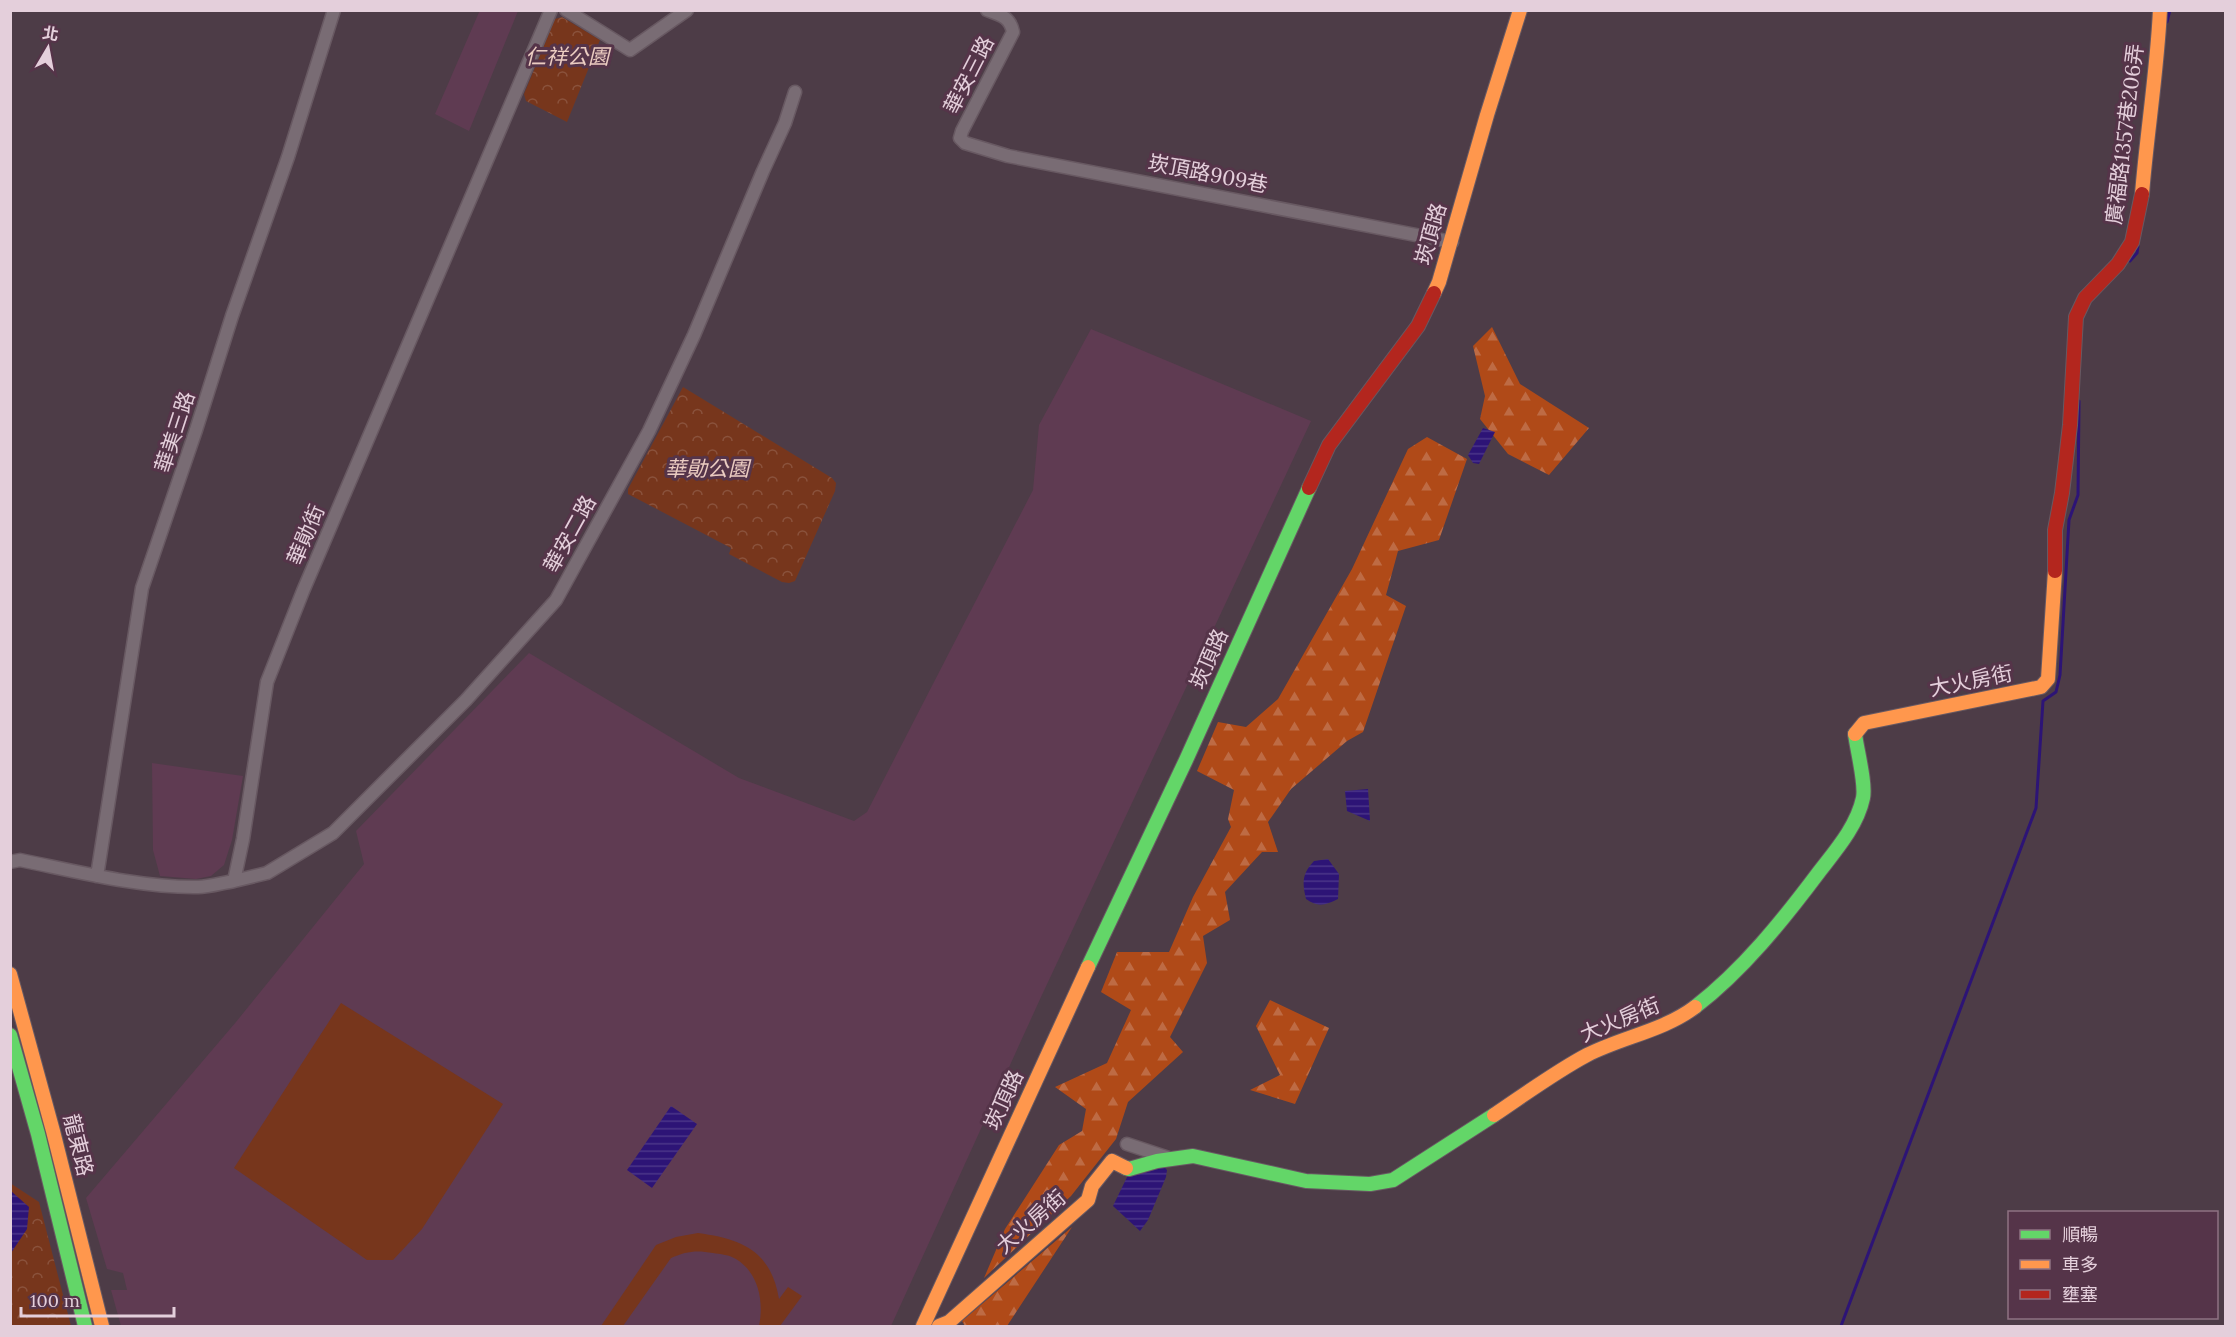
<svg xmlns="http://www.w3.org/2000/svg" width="2236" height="1337" font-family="Lora,'Noto Sans TC',serif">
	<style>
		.built { fill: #5f3b52 }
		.forest { fill: url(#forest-firs) }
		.park { fill: url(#park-crowns) }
		.pitch { fill: #77361c }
		.water { fill: url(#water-rules) }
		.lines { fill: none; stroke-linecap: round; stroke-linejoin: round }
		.stream { stroke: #2d1476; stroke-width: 3 }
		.street-casing { stroke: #685962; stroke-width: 15 }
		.fast-casing { stroke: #685962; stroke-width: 16 }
		.slow-casing { stroke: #685962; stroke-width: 16 }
		.jam-casing { stroke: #685962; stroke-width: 16 }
		.street { stroke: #796c74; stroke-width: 12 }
		.fast { stroke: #63d668; stroke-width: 14 }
		.slow { stroke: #ff974d; stroke-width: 14 }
		.jam { stroke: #b3261e; stroke-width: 14 }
		.labels { text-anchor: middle; stroke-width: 6; stroke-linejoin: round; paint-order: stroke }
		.park-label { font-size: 21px; font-style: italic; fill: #ebccc1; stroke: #553449 }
		.street-label { font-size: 21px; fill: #e4cfdb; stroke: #553449 }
	</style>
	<defs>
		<pattern id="forest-firs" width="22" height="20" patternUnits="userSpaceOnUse" patternTransform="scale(1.5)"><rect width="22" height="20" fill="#b04a18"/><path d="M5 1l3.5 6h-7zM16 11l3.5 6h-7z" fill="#be6b44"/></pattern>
		<pattern id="park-crowns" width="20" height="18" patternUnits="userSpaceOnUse" patternTransform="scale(1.5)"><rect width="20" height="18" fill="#77361c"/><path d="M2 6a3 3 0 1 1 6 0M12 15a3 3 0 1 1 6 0" fill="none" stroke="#8a523c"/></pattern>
		<pattern id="water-rules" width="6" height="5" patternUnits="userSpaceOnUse" patternTransform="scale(1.5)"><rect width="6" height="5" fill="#2d1476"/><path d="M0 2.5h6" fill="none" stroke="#4b3589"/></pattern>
	</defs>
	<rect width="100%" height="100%" fill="#4d3c47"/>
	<path class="built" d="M480,10L518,11L469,131L435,114Z
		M1091,329L1311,421L1041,997L891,1326H121L111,1290H127L123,1273L107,1269L86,1198L236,1022L364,864L356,831L529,653L739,778L854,821L867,812L1033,490L1039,425Z
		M152,763L243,776L232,840L224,865L211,876L196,879L160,876L153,850Z"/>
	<path class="forest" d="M1492,327L1520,384L1589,428L1549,475L1508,454L1480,419L1485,396L1473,346Z
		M1427,437L1467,459L1439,540L1398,551L1386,595L1406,606L1363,732L1347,741L1291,789L1268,822L1278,852H1262L1225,892L1230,920L1203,936L1207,963L1170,1037L1183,1052L1128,1102L1116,1139L1071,1196L984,1278L1005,1229L1059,1145L1082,1131L1086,1109L1055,1087L1107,1063L1131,1010L1101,992L1117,952H1169L1193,897L1231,827L1228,819L1234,790L1197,771L1218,722L1246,727L1278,699L1352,569L1408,449Z
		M1270,1000L1329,1028L1295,1104L1250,1090L1280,1075L1256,1026Z
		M1072,1227L1007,1326H965L962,1321Z"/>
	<path class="park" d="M562,17L600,40L567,122L526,101L524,94L555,19Z
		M683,387L832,478L836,483L835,491L795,581L789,583L782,582L729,554L731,548L628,494V489Z
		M10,1183L39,1202L71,1326H11Z"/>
	<path class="pitch" d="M341,1003L503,1104L422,1229L393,1260H367L234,1168Z
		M698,1233C742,1239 771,1251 779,1299L788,1287L802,1296L780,1326H759C764,1302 759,1273 736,1259C730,1255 720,1254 713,1253C697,1250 686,1251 671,1258L623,1326H601L656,1245L676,1237Z"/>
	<path class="water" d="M1483,428L1495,432L1479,464L1473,463L1468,455Z
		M1368,789L1370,821L1347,811L1345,791Z
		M1328,859L1339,874L1338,899C1326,905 1318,908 1306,899C1302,882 1302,874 1314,861Z
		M671,1106L697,1124L652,1188L627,1170Z
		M1164,1167L1167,1170L1166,1177L1148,1220L1140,1231L1113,1206L1129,1173Z
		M11,1191L29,1207L27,1229L11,1253Z"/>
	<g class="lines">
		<path class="stream" d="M2167,22L2170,10
			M2130,261L2137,253L2138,246
			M1841,1326L2036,808L2043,701L2056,692L2060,675L2069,520L2078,495L2079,401"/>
		<defs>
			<path id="street" d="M566,10L630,50L687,10
				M987,10C1001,15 1010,17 1013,32L962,131L960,138L965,143L1008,156L1452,242
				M10,862L20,860C75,871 141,888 198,887C209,887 222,883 234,881L243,839L267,682L303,591L551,10
				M97,876L142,588L196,430L232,316L288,157L334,10
				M234,881L267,873L333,833L466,700L556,600L649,431L694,335L763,171L785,123L795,92
				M1127,1144L1169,1158"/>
			<path id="fast" d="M1088,967L1186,760L1309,488
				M1695,1007C1743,970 1783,920 1819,872C1836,850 1857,826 1863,798C1866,784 1857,750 1855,734
				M10,1035L38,1134L85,1326
				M1126,1168L1129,1169L1157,1161L1193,1156L1306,1181L1370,1184L1393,1180L1494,1115"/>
			<path id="slow" d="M2142,194C2147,132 2157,72 2160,10
				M1434,293L1439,282L1487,115L1520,10
				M1855,734L1864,723L2041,687L2048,679L2055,571
				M10,974L53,1131L102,1326
				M1494,1115C1524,1095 1555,1072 1587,1055C1622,1037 1663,1031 1695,1007
				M923,1326L1088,967
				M939,1326L949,1322L1088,1200L1092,1186L1112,1161L1126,1168"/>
			<path id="jam" d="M1309,488L1329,445L1418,326L1434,293
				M2055,571V530L2062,493L2070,425L2076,317L2085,298L2118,264L2132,242L2142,194"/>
		</defs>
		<use href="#street" class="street-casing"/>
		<use href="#fast" class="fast-casing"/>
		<use href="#slow" class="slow-casing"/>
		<use href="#jam" class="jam-casing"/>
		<use href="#street" class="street"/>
		<use href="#fast" class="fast"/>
		<use href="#slow" class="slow"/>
		<use href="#jam" class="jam"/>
	</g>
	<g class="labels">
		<g class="park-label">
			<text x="567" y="64">仁祥公園</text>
			<text x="707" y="476">華勛公園</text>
		</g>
		<g class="street-label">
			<text transform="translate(969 75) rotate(-63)" y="7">華安三路</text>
			<text transform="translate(2125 134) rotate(-83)" y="7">廣福路1357巷206弄</text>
			<text transform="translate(1208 174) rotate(11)" y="7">崁頂路909巷</text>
			<text transform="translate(1431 234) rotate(-74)" y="7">崁頂路</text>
			<text transform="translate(175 432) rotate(-72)" y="7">華美三路</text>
			<text transform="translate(570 534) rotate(-61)" y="7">華安二路</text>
			<text transform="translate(306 535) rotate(-67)" y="7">華勛街</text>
			<text transform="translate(1209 659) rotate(-66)" y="7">崁頂路</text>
			<text transform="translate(1971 681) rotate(-11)" y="7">大火房街</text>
			<text transform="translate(1620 1020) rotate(-22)" y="7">大火房街</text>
			<text transform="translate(1004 1100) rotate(-65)" y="7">崁頂路</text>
			<text transform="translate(78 1145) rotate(76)" y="7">龍東路</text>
			<text transform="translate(1031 1222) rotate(-41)" y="7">大火房街</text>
		</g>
	</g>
	<rect width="2236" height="1337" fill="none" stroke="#e4cfdb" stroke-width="24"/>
	<rect x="2008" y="1211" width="210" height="108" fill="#553449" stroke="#8e7283" stroke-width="1.5"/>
	<rect x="2020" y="1230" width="30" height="9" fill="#63d668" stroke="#8e7283" stroke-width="1.5"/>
	<text x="2062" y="1241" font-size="18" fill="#e4cfdb">順暢</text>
	<rect x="2020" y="1260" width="30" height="9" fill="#ff974d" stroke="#8e7283" stroke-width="1.5"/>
	<text x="2062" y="1271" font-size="18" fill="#e4cfdb">車多</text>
	<rect x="2020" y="1290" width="30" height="9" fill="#b3261e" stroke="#8e7283" stroke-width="1.5"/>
	<text x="2062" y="1301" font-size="18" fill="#e4cfdb">壅塞</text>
	<g transform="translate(48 48) rotate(10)" stroke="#553449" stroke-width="4.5" paint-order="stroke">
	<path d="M0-4.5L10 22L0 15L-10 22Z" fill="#e4cfdb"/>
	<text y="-9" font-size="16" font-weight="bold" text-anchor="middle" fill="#e4cfdb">北</text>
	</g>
	<path d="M21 1307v9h153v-9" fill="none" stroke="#e4cfdb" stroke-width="3"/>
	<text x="30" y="1307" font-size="18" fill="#e4cfdb" stroke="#553449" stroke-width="4.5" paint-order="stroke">100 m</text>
</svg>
